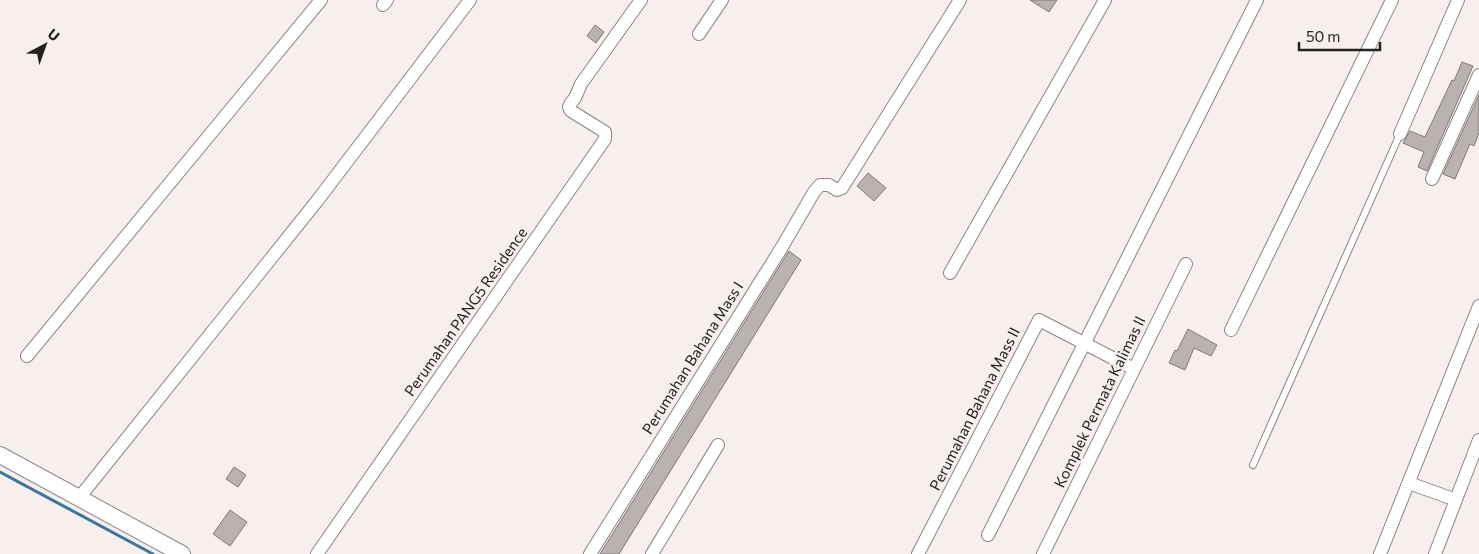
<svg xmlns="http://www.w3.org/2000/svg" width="1479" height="554" font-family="Commissioner,sans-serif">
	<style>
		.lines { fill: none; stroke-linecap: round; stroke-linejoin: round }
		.stream { stroke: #3a789b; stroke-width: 3 }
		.building { fill: #b9b2b1; stroke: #7f7977 }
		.service-casing { stroke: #8b8583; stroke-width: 8 }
		.minor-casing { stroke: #8b8583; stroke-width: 14 }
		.tertiary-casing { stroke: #8b8583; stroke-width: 18 }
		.service { stroke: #fff; stroke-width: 6 }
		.minor { stroke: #fff; stroke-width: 12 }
		.tertiary { stroke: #fff; stroke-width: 16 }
		.labels { text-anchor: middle; stroke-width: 5; stroke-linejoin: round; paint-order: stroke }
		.street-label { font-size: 15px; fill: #242121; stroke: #f6efed }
	</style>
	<rect width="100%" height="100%" fill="#f6efed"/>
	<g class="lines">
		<path class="stream" d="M0,472L153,554"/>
	</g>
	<path class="building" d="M1030,0H1057L1049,12Z
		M595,25L604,32L596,43L587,36Z
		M1462,62L1473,66L1427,171L1418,167L1424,152L1403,143L1410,131L1425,137L1452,80L1454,81Z
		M1479,95V133L1474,146L1470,144L1455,179L1443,174Z
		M868,173L886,188L874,201L857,186Z
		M789,251L801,260L619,554H600Z
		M1188,329L1217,345L1211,356L1194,348L1185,370L1169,363L1175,350L1177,351Z
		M234,467L246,475L238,487L226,479Z
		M230,510L247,522L230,546L213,534Z"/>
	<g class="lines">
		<defs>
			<path id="service" d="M1253,465L1400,134"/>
			<path id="minor" d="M383,5L387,0
				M699,34L722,0
				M1400,134L1458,0
				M1432,179L1479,75
				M950,273L1105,0
				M1231,330L1392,0
				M27,356L321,0
				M1409,483L1456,500
				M79,498L317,201L470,0
				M988,535L1257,0
				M317,554L605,139V132L571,111L569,107L571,103L575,98L581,84L641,0
				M590,554L782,247L814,192L820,185H829L837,190L842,188L960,0
				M652,554L718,445
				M918,554L1039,320L1134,369
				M1043,554L1186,264
				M1380,554L1479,306
				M1435,554L1479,440"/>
			<path id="tertiary" d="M0,455L182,554"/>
		</defs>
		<use href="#service" class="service-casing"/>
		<use href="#minor" class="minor-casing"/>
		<use href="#tertiary" class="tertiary-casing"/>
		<use href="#service" class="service"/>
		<use href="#minor" class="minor"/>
		<use href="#tertiary" class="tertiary"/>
	</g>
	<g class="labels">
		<g class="street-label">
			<text transform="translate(466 312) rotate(-55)" y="5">Perumahan PANG5 Residence</text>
			<text transform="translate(693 358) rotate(-58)" y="5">Perumahan Bahana Mass I</text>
			<text transform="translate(1100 402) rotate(-64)" y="5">Komplek Permata Kalimas II</text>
			<text transform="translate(975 409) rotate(-63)" y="5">Perumahan Bahana Mass II</text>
		</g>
	</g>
	<g transform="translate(45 45) rotate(41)" stroke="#f6efed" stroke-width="4" paint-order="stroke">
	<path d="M0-4L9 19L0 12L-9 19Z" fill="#242121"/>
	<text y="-8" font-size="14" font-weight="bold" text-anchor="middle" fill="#242121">U</text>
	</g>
	<path d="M1299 42v8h81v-8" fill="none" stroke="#242121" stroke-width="2.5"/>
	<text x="1306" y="42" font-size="15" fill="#242121" stroke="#f6efed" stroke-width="4" paint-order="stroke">50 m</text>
</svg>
